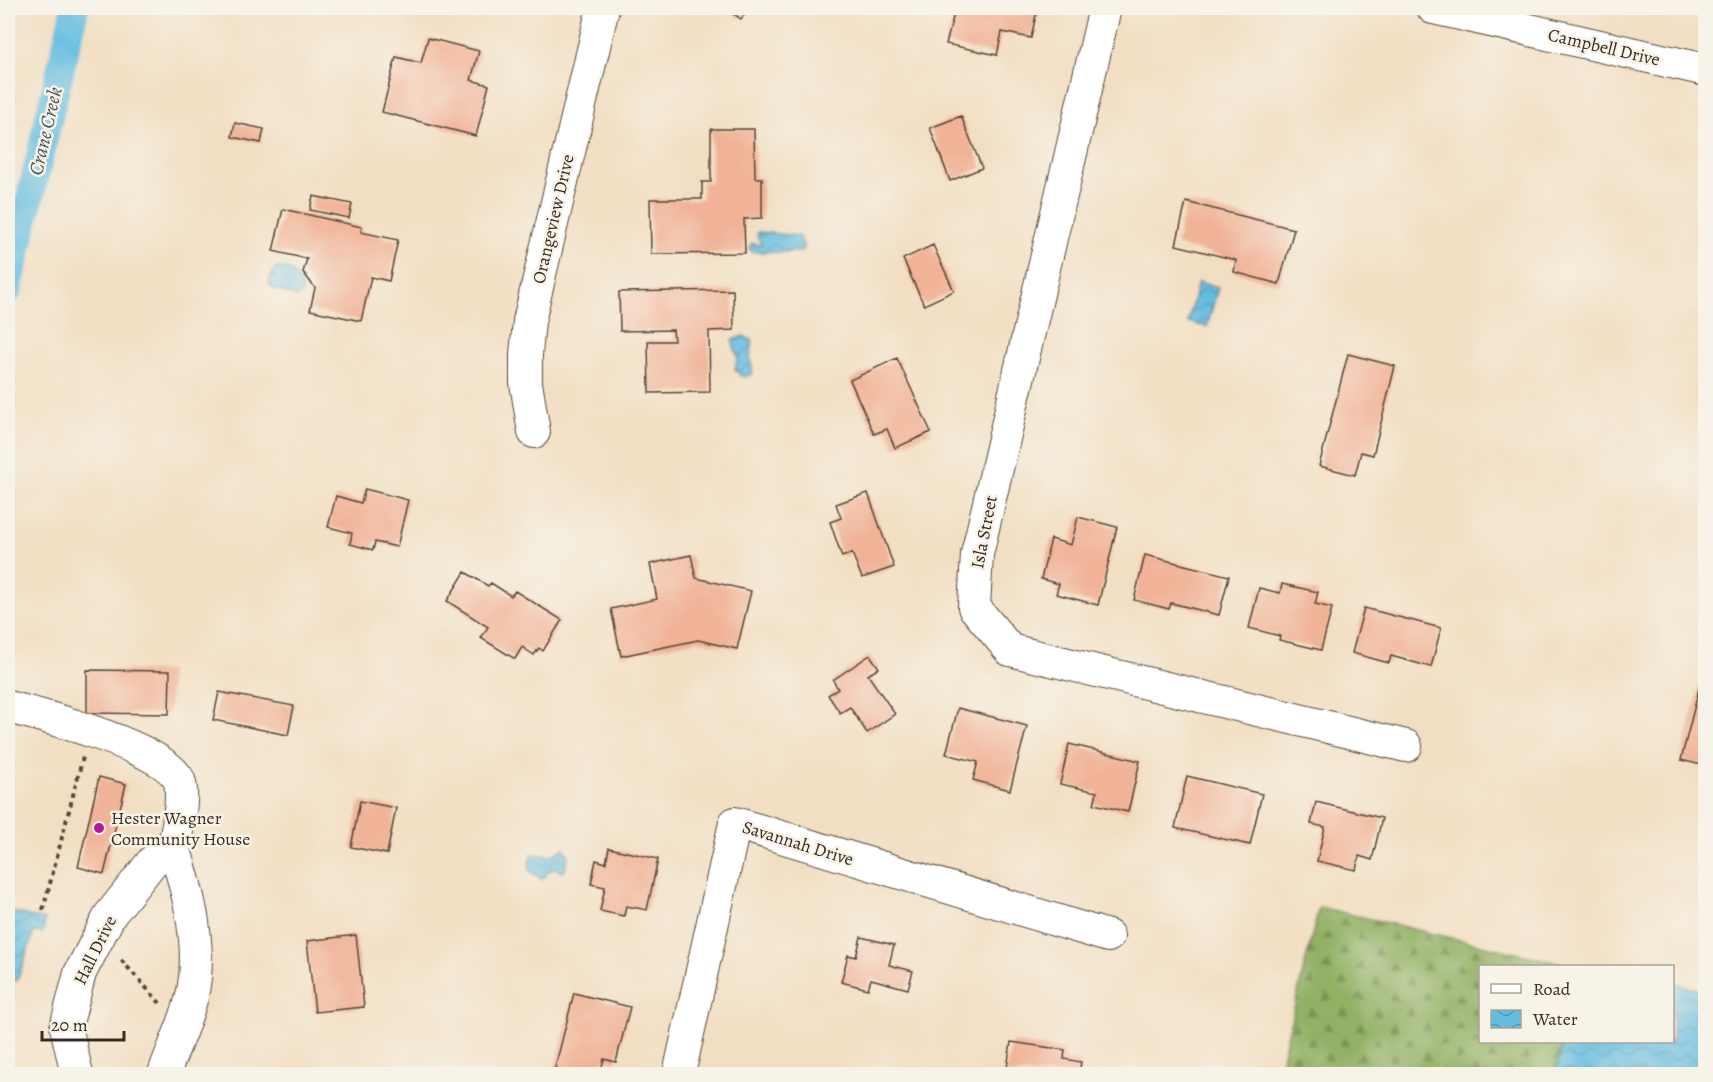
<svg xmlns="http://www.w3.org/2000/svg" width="1713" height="1082" font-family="Alegreya,serif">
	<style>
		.forest { fill: url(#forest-firs); stroke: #666e42; stroke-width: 1.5 }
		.water { fill: url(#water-waves); stroke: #4f7480; stroke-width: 1.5 }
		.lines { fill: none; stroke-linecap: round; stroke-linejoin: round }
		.canal { stroke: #63bde1; stroke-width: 28 }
		.building { fill: #f1b397 }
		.minor-casing { stroke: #564537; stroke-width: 34 }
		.path { stroke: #564537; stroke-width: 4; stroke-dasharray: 4.5 4.5; stroke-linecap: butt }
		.minor { stroke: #fff; stroke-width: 32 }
		.poi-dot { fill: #b5179e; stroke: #f7f3e8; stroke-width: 2 }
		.labels { text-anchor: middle; stroke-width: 5; stroke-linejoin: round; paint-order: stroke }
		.street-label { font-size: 18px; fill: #3b2a1e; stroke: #f7f3e8 }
		.poi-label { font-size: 18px; fill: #3b2a1e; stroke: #f7f3e8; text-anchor: start }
		.water-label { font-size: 20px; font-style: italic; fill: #475658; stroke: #f7f3e8 }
	</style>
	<defs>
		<pattern id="forest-firs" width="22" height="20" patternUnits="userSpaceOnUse" patternTransform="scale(1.5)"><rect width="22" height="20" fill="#92b165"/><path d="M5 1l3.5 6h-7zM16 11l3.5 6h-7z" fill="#789053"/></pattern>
		<pattern id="water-waves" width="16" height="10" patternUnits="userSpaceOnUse" patternTransform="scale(1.5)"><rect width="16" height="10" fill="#63bde1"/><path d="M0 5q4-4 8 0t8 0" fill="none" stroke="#539ab6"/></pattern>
	</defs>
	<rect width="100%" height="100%" fill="#f7f3e8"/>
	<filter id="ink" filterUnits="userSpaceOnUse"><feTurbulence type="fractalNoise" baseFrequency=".0167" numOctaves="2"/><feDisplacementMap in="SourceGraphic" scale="12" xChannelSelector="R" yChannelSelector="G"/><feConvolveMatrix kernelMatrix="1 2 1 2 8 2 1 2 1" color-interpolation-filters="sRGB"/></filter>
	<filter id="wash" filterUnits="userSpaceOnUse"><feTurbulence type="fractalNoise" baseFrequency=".008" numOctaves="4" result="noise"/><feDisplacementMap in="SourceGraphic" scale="24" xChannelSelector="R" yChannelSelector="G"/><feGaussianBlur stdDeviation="1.35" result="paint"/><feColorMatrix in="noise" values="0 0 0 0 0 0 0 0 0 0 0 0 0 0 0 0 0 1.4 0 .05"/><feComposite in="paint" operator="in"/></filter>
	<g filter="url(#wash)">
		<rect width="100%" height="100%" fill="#f2dfc3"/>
		<path class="forest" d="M1319,907L1572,966H1480V1042H1563L1555,1074H1278Z"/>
		<path class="water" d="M758,232L798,236C803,242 805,245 801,252H752L749,248L752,243L762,245L757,236Z
			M276,268C292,266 297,278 303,290L300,295L296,297L272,288L269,283L270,277Z
			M1198,282L1218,288L1207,327L1188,322Z
			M743,336L751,340C754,348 750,351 750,359C751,364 753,367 752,373L746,377L741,376L735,369L738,358L732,340Z
			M564,848L568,855L565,871L562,872L555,868L547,872L545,877L542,879L530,871L529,863L532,854L551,856Z
			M8,911L45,920L43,933L34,932L17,981L8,978Z
			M1673,983L1705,991V1074H1555L1563,1042H1672Z"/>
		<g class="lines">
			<path class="canal" d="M8,290L75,8"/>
		</g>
		<g id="blocks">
			<path class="building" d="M725,8H750L741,19Z
				M947,8H1025L1037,10L1031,38L1002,32L997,55L946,44L954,14L946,13Z
				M428,38L479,51L471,80L489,85L476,136L382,112L396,57L421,63Z
				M961,116L982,168L950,181L930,128Z
				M235,123L264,129L261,143L232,137Z
				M711,129H754L755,178H762V218L744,219L745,253L651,254L650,199H702V182H711Z
				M313,196L352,204L349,218L310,210Z
				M1186,202L1294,229L1279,284L1234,272L1236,260L1176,245Z
				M283,209L362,227L361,232L398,240L389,281L371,277L361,321L310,310L315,288L303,272L307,259L273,251Z
				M933,245L954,291L924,305L903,259Z
				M733,290L734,330L709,331L710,392L649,393L648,341H674L673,330L620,331L619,292Z
				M1348,354L1395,366L1373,455L1361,452L1355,475L1319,466Z
				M897,358L931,432L895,448L887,429L874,434L850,380Z
				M365,489L408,500L397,547L375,542L373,550L350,544L352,533L328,527L336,496L361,503Z
				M868,493L894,567L862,578L852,553L842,557L830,522L841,518L836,504Z
				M1078,517L1117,527L1098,605L1056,594L1059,584L1041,579L1051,539L1071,545Z
				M691,555L696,578L751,591L737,649L698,640L621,656L611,609L657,599L650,564Z
				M1145,555L1229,576L1219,615L1171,603L1169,609L1134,600Z
				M465,572L488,586L491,583L511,596L515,591L562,620L543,651L539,648L534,655L522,647L515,659L481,638L488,627L447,601Z
				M1282,584L1318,592L1315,604L1332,608L1321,650L1279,640L1280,636L1249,628L1259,588L1280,593Z
				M1364,608L1441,628L1431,667L1391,656L1389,663L1352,653Z
				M870,655L879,668L868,675L895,714L867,733L850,707L840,713L828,695L838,689L833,680Z
				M1705,665H1706V766L1681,760Z
				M87,670L170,671L169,714L87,713Z
				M219,692L294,706L288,735L213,720Z
				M958,708L1027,726L1010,790L973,780L978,762L946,754Z
				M1069,744L1140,761L1128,812L1094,804L1097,792L1060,784Z
				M1187,776L1262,794L1250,845L1175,828Z
				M99,777L126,784L104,874L78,867Z
				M360,801L396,808L387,854L351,847Z
				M1316,802L1382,818L1372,860L1359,856L1356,870L1317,861L1325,827L1311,824Z
				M609,848L658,859L647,910L626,906L624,916L600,911L605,887L591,884L596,860L606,863Z
				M356,935L364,1007L315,1012L307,941Z
				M861,937L894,945L889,965L913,971L908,989L871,979L868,989L841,982L848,955L856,957Z
				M574,993L630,1007L616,1062L604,1059L600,1074H565L554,1072Z
				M1011,1042L1065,1050L1064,1059L1081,1062L1079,1074H1006Z"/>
		</g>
	</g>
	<g filter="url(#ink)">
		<use href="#blocks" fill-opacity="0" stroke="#564537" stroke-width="1.5"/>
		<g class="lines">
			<defs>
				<path id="minor" d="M1105,8L977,554L974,607L1010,650L1406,746
					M1433,8L1706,70
					M534,432L526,383V354L529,321L603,8
					M8,707C40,715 174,750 180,783C184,801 177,829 174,847
					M77,1074L66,1027L80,973L110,915L153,861L174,847C189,895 203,947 192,996C186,1022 172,1049 164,1074
					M679,1074L735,823L1108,936"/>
			</defs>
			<use href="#minor" class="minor-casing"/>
			<path class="path" d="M43,910L83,757
				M121,960L160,1003"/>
			<use href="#minor" class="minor"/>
		</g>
	</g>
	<circle class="poi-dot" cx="99" cy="828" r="6"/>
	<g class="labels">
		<g class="street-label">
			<text transform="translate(1604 47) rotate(13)" y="6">Campbell Drive</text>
			<text transform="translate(553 219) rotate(-77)" y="6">Orangeview Drive</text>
			<text transform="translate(984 532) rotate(-79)" y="6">Isla Street</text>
			<text transform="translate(798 843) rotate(17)" y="6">Savannah Drive</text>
			<text transform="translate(95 950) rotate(-64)" y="6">Hall Drive</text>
		</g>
		<g class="poi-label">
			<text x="111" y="824">Hester Wagner<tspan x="111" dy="21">Community House</tspan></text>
		</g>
		<g class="water-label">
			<text transform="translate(45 131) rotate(-77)" y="7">Crane Creek</text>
		</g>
	</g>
	<rect width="1713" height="1082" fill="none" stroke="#f7f3e8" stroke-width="30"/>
	<rect x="1479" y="965" width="195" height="78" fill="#f7f3e8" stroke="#aca397" stroke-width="1.5"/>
	<rect x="1491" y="984" width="30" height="9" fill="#ffffff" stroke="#aca397" stroke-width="1.5"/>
	<text x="1533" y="995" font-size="18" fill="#3b2a1e">Road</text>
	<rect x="1491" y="1010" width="30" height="18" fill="url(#water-waves)" stroke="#aca397" stroke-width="1.5"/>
	<text x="1533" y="1025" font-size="18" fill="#3b2a1e">Water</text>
	<path d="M42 1031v9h82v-9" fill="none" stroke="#3b2a1e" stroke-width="3"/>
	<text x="51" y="1031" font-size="18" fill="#3b2a1e" stroke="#f7f3e8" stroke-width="4.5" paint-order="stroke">20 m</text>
</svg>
